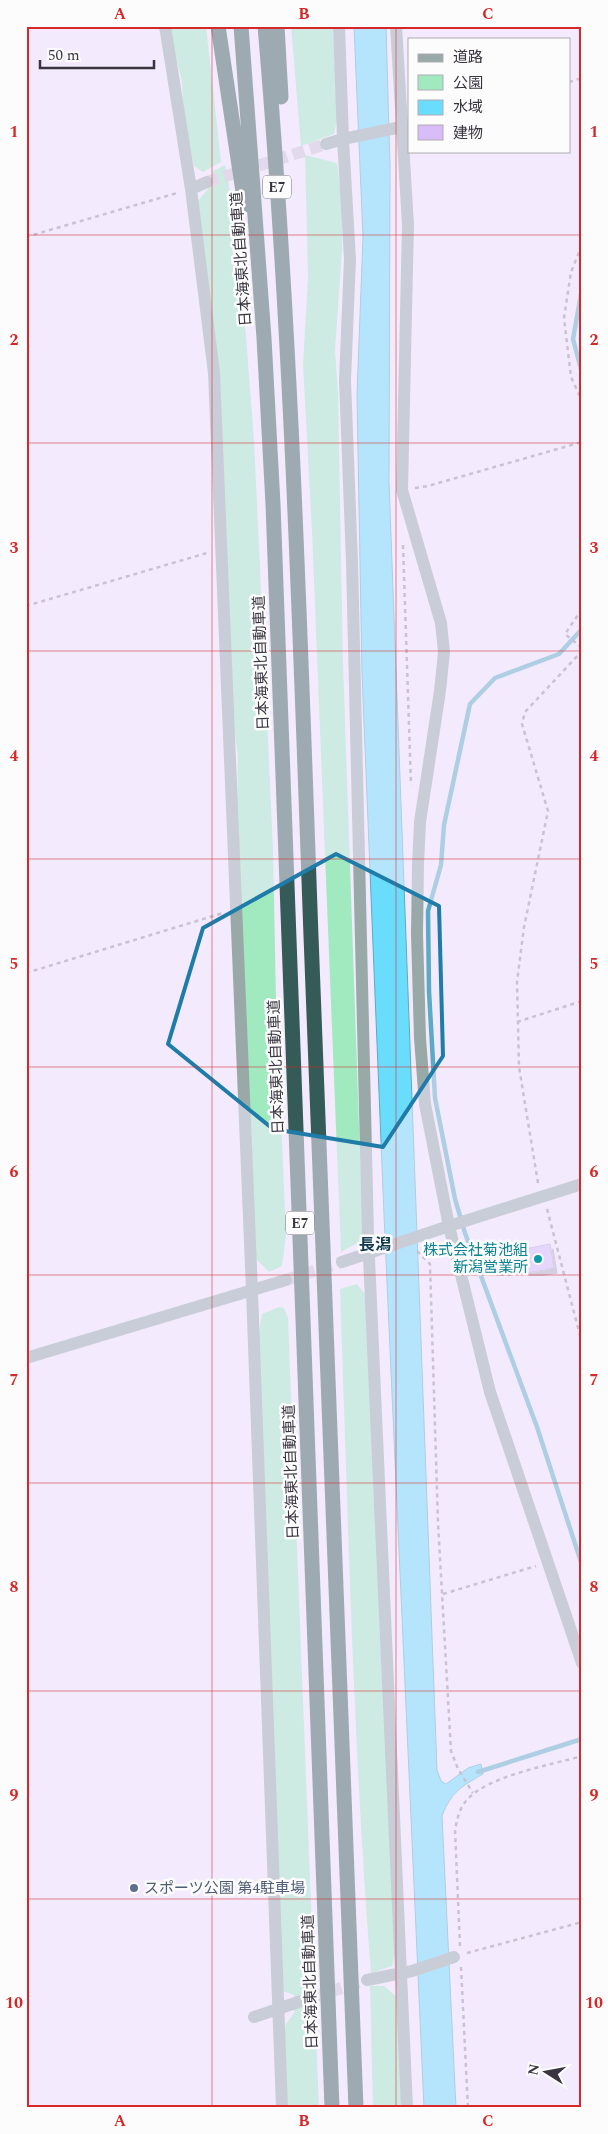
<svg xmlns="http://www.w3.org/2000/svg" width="608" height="2134" font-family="Spectral,'Noto Sans JP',serif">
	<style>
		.green { fill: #a1eac0 }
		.water { fill: #6bddfc; stroke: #5caac4 }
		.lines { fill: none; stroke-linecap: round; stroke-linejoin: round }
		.stream { stroke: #5caac4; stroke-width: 4.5 }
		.building { fill: #d9bcfa; stroke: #b6a9c6; filter: url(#shadow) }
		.minor-tunnel { stroke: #cec6d7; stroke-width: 12; stroke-dasharray: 12 6; stroke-linecap: butt }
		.path { stroke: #97909f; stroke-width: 2.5; stroke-dasharray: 4 4; stroke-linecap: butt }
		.minor { stroke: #98a9a8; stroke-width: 12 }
		.tertiary { stroke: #98a9a8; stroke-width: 12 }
		.motorway { stroke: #355b58; stroke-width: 15 }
		.marked { fill: none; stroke: #1f7ca9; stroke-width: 4; stroke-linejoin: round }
		.grid { fill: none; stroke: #d62828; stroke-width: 1; stroke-opacity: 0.55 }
		.culture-dot { fill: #0f9aa8; stroke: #fcfcfc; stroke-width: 2 }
		.service-dot { fill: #5c6f8a; stroke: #fcfcfc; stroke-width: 2 }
		.labels { text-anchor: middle; stroke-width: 5; stroke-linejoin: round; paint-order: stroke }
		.shield { fill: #fcfcfc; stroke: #747078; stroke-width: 1 }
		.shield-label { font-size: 14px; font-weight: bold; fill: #393440 }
		.street-label { font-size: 15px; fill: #393440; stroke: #fcfcfc }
		.culture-label { font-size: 15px; fill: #0d838f; stroke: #fcfcfc; text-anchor: end }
		.service-label { font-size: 15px; fill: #4e5e75; stroke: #fcfcfc; text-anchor: start }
		.neighbourhood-label { font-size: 16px; font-weight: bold; fill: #0e394f; stroke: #fcfcfc }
		.neatline { fill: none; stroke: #d62828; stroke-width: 2 }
		.grid-label { font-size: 16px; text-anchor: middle; font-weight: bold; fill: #d62828 }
	</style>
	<defs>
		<filter id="shadow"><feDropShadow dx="3" dy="5" stdDeviation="0" flood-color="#0004"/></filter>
	</defs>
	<rect width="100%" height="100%" fill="#f3ebfd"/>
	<path class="green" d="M168,26H206L221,162L203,172L194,166L184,120L182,82Z
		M291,26H333L337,120L334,134L301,146Z
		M305,155L337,163L342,203V251L335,350L338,392L343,663L363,1240L341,1252L312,532L303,364L308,278Z
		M225,165L238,233L254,440L273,848L276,1001L286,1235L282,1266L269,1272L254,1257L237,809L238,755L231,707L224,542L196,203L208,189L213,171Z
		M357,1284L368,1298L397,1943L392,1966L371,1973C353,1746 348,1517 340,1289Z
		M279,1307L284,1308L288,1318L319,2108H279L276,2038L294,2013V1995L274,1988L258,1338L262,1314Z
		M370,1986H384L398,1998L403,2108H373Z"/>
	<path class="water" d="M354,26H386L390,167L389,482L437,1770L441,1781L446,1784L468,1768L481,1764L483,1774C462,1786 451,1792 442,1816L456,2108H424L384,1215L362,674L357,394L363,237Z"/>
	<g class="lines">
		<path class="stream" d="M582,289L573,339L582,373
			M582,629L559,654L495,678L470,704L444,825L441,865L428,911L429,991L435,1098L455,1199L465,1233L537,1427L582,1565
			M478,1772L582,1739"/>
	</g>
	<path class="building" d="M550,1244L554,1268L527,1273L525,1267L491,1273L489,1256Z"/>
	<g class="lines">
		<path class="minor-tunnel" d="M207,182L326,144
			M286,1280L342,1262
			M313,1997L367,1980"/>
		<path class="path" d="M569,82L582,78
			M26,237L177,193
			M582,245L571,272L564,318L571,377L582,401
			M415,488L428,486L582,442
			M403,545L411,785
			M26,606L207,553
			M582,609L565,634L582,648
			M26,973L223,913
			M517,1022L582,1001
			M538,1183L519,1067L517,982L524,927L548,811L522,724L525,712L582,651
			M547,1209L582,1343
			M417,1251L430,1264L438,1523L451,1751L458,1769L473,1793
			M443,1594L536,1566
			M460,1946L455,1830C457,1820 459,1809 466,1801C486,1776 551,1765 582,1756
			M467,1953L582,1922
			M461,1967L468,2108"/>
		<path class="minor" d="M165,26L191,189L214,373L252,1291L282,2108
			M396,26L408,225L402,490L441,623L444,652L440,691L420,822L418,865L417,934L420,1038L425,1104L449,1226L490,1392L582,1663
			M401,127L343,139L350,259L345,380L352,562L368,1235L407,2108
			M326,144L343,139L339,26
			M191,189L207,182
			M342,1262L449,1226L582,1184
			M367,1980L412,1971L454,1957
			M254,2017L313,1997"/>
		<path class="tertiary" d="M26,1358L286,1280"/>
		<path class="motorway" d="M218,26L245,205
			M241,26L264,338L273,504L332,2108
			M265,26C291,329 300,633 311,936C326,1327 341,1717 356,2108
			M277,26L281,97"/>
	</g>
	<path d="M0 0H608V2134H0ZM336,854L439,906L443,1056L383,1147L273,1129L168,1044L203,928Z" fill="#f3ebfd" fill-opacity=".55" fill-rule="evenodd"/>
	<path class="marked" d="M336,854L439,906L443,1056L383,1147L273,1129L168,1044L203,928Z"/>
	<path class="grid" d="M212,26V2108M396,26V2108M26,235H582M26,443H582M26,651H582M26,859H582M26,1067H582M26,1275H582M26,1483H582M26,1691H582M26,1899H582"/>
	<circle class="culture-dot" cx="538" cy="1259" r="5"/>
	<circle class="service-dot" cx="134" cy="1888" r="5"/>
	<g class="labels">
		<g class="shield">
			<rect x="263" y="175.5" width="28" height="23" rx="4"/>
			<rect x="286" y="1211.5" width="28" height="23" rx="4"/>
		</g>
		<g class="shield-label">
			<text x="277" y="192">E7</text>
			<text x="300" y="1228">E7</text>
		</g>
		<g class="street-label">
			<text transform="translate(241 259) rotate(-94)" y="5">日本海東北自動車道</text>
			<text transform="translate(261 663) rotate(-92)" y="5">日本海東北自動車道</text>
			<text transform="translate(276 1067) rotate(-92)" y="5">日本海東北自動車道</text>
			<text transform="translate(291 1472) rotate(-92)" y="5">日本海東北自動車道</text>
			<text transform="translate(310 1982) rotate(-92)" y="5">日本海東北自動車道</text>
		</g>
		<g class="culture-label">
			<text x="528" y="1255">株式会社菊池組<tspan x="528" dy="17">新潟営業所</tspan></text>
		</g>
		<g class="service-label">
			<text x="144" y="1893">スポーツ公園 第4駐車場</text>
		</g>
		<g class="neighbourhood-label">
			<text x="375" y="1250">長潟</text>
		</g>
	</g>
	<rect width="608" height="2134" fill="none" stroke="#fcfcfc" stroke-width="55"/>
	<rect x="408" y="38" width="162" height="115" fill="#fcfcfc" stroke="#aeacb1"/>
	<rect x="418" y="54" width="25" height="8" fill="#98a9a8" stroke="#aeacb1"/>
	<text x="453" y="62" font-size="15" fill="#393440">道路</text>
	<rect x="418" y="75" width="25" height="15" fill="#a1eac0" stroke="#aeacb1"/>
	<text x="453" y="88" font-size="15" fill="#393440">公園</text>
	<rect x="418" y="100" width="25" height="15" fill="#6bddfc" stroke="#aeacb1"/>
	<text x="453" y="112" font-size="15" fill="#393440">水域</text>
	<rect x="418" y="125" width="25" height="15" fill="#d9bcfa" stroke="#aeacb1"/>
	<text x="453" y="138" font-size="15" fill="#393440">建物</text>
	<g transform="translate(546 2072) rotate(281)" stroke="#fcfcfc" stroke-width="4" paint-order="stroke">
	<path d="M0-4L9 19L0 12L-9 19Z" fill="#393440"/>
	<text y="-8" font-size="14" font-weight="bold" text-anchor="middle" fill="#393440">N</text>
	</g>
	<path d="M40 60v8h114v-8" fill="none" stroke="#393440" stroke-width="2.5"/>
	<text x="48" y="60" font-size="15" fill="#393440" stroke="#fcfcfc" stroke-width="4" paint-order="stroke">50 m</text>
	<rect x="28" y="28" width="552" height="2078" class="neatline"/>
	<g class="grid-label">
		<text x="120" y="19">A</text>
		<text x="304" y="19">B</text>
		<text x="488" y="19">C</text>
		<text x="14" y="137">1</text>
		<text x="594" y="137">1</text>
		<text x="14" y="345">2</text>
		<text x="594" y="345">2</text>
		<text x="14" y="553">3</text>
		<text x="594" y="553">3</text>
		<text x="14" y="761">4</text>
		<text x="594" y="761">4</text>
		<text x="14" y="969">5</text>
		<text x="594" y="969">5</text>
		<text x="14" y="1177">6</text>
		<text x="594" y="1177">6</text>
		<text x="14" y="1385">7</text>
		<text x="594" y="1385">7</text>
		<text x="14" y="1592">8</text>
		<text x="594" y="1592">8</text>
		<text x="14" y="1800">9</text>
		<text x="594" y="1800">9</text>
		<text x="14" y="2008">10</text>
		<text x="594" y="2008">10</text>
		<text x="120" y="2126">A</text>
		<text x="304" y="2126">B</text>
		<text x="488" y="2126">C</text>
	</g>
</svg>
